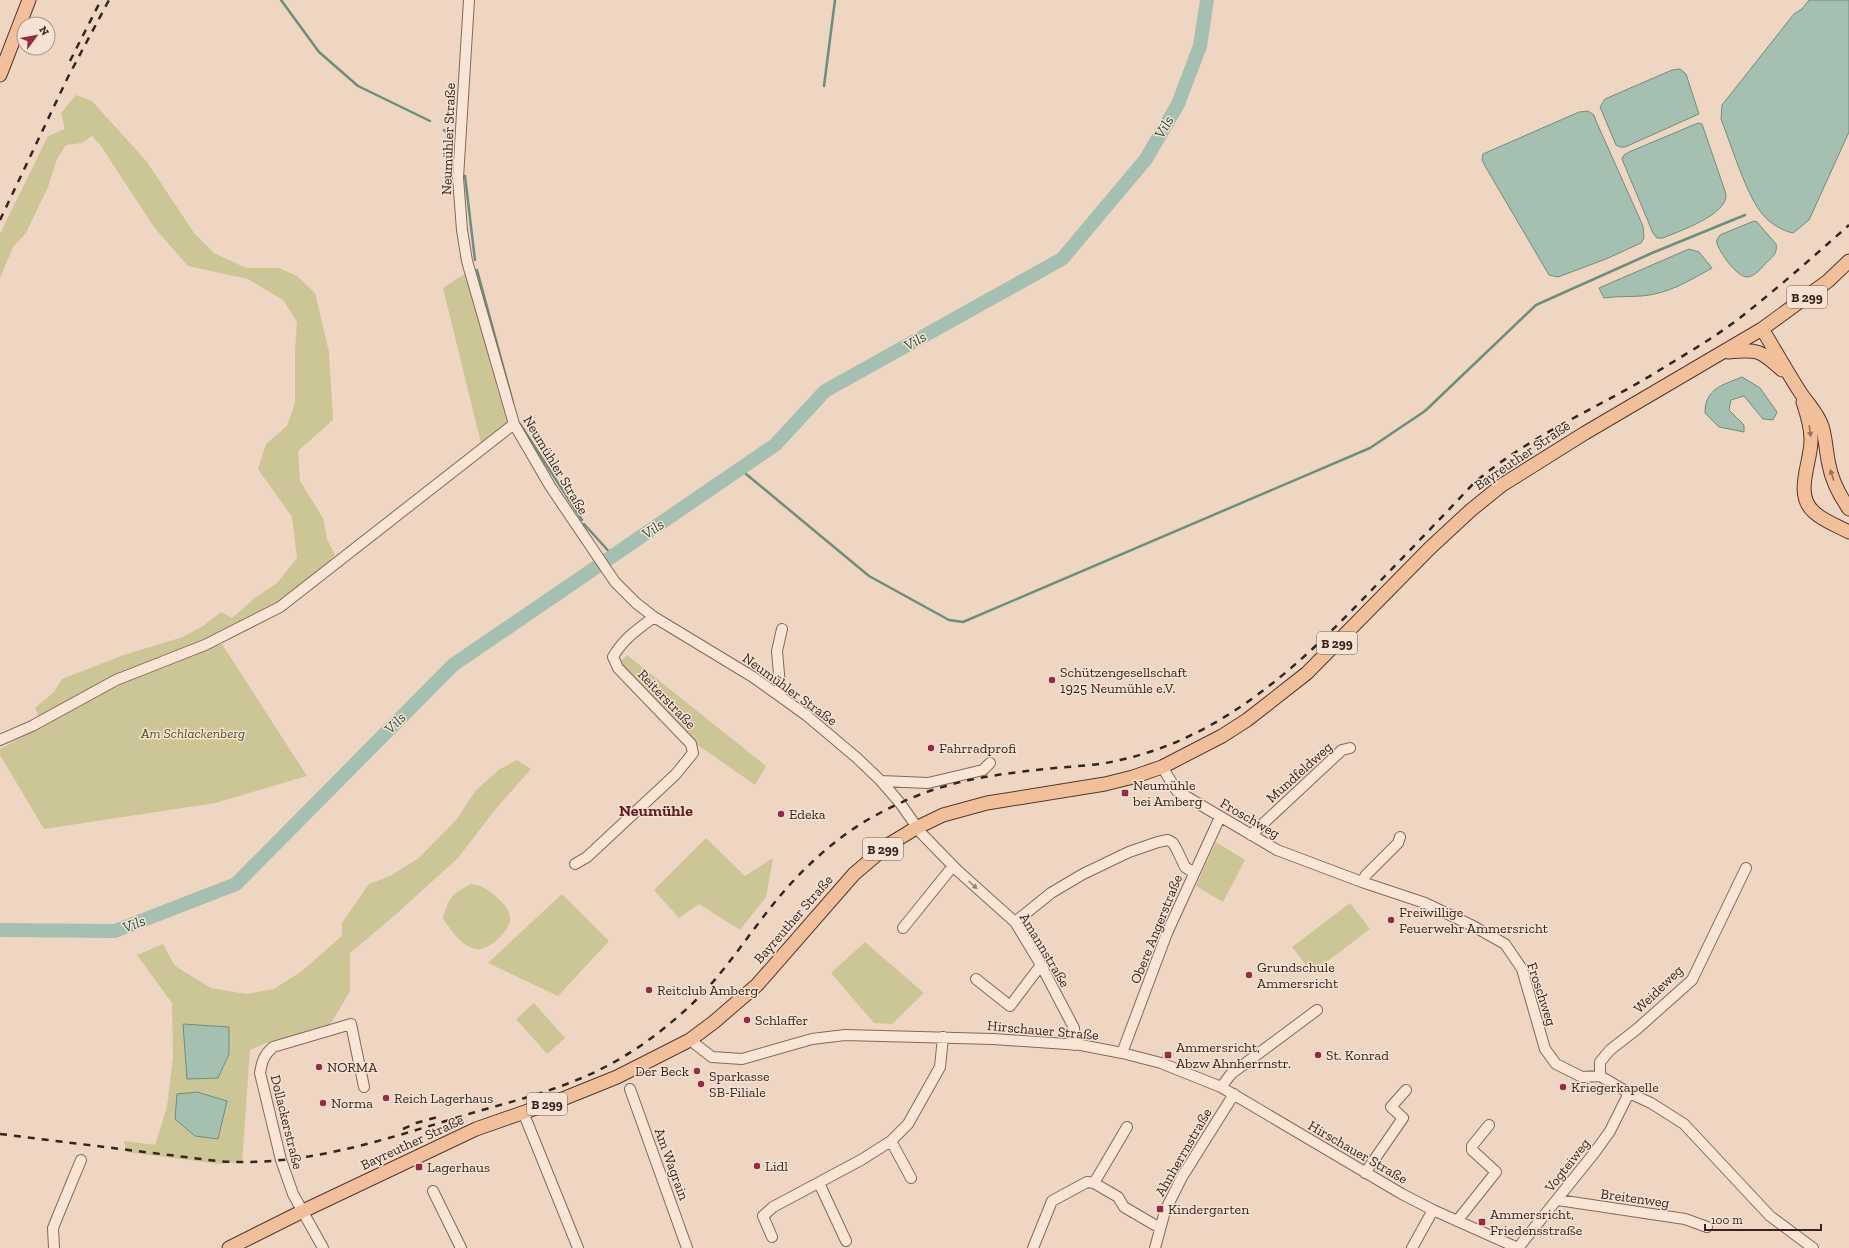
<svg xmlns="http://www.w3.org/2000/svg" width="1849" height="1248" font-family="'Zilla Slab',serif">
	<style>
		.green { fill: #ccc596 }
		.water { fill: #a5c0b1; stroke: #6c8f7d }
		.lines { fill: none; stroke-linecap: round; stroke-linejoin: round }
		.stream { stroke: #6c8f7d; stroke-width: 2.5 }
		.river { stroke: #a5c0b1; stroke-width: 14 }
		.minor-casing { stroke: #886659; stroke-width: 12 }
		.major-casing { stroke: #55362e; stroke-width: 15 }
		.minor { stroke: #f9e5d6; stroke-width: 10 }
		.major { stroke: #f1c09a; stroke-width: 13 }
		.rail { stroke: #38241e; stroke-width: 2.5; stroke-dasharray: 7 7; stroke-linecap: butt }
		.oneway { fill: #94725c }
		.oneway2 { fill: #98847a }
		.poi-dot { fill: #962a46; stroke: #f5e2d2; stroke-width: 1.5 }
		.labels { text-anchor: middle; stroke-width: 3; stroke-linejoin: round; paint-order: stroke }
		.shield { fill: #f5e2d2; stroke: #715d54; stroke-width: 1 }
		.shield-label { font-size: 13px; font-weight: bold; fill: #38241e }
		.street-label { font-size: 14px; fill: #38241e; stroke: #f5e2d2 }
		.poi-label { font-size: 14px; fill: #38241e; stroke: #f5e2d2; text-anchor: start }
		.park-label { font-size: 14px; font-style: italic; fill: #545424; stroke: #f5e2d2 }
		.water-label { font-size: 15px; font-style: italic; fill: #2d574a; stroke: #f5e2d2 }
		.quarter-label { font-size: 16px; font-weight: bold; fill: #641d20; stroke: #f5e2d2 }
	</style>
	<rect width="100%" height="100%" fill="#eed6c2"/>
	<path class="green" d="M76,95L92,101L147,162L194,233L214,253L246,268H279L297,276L315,293L329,352L333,420L298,451L300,481L323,518L327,539L335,555L320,572L288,598L249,622L39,716L35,708L54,692L62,679L124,655L183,637L203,626L221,612L232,618L256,597L277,583L297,558L292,517L258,469L266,444L287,426L295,403V351L297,322L283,300L248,279L188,266L154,227L101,146L92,136L82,143L66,145L57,159L48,187L26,233L13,247L0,278V234L48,136L65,129L61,113Z
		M466,273L507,423L481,443L443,288Z
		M222,644L307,776L215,803L44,829L0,755V749L132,678Z
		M627,655L766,766L755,785L695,743L620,662Z
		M517,760L531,769L494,811L458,858L394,916L350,953V991L329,1027L271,1041L250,1050L242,1162L219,1164L127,1152L124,1141L155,1145L167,1107L173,1057L172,1003L137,955L163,944L175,966L211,988L246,994L274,989L302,971L342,936V923L369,884L390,876L419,858L457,819L476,790L500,769Z
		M706,838L745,876L773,858L766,897L740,930L699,904L679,918L654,890Z
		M1216,842L1245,860L1223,902L1196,886Z
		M471,884C482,885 487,889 495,896C502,902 510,909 510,919C510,931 489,951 476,949C461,946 450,929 443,918C449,897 452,894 471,884Z
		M562,894L609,941L558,996L488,963Z
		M1350,903L1370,929L1312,973L1292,947Z
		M865,942L924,993L892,1024L874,1023L831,973Z
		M534,1003L565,1038L547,1054L516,1019Z"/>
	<path class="water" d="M1809,0H1849V132L1809,220L1793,233C1783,231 1771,224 1764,216C1747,198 1731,144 1721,119L1722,105L1794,14L1802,9Z
		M1680,69L1686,74L1699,114L1625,147H1620L1616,145L1600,107L1605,99L1672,70Z
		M1588,111L1594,115L1596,121L1643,226L1644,238L1641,243L1606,259L1558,277L1549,275L1485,166L1482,160L1483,154L1579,112Z
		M1698,123L1702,124L1726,194C1728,215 1679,231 1663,238H1657L1653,233L1622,159L1624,155L1629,152Z
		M1754,221L1757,222L1776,244C1778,252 1773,257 1767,262C1762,267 1755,277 1747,277C1737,277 1719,252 1717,243C1716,240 1718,238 1720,235Z
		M1689,249L1699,252L1712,268C1689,281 1668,294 1641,296C1629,297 1616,296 1604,298L1599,288Z
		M1742,377L1760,388L1777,412L1773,420L1763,419L1744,396L1731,400L1729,410L1744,425V432L1719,427L1705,413C1705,388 1723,385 1742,377Z
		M183,1024L229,1027V1054L218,1078L187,1079Z
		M197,1092L227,1101L218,1139L195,1136L175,1119L177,1094Z"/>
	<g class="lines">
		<path class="stream" d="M281,0L319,52L358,86L430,121
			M824,86L835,0
			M444,130L450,135L453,145
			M465,176L475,260
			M477,270L513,403
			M520,424L582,520
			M740,469L869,576L949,620L963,622L1370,448L1425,411L1536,305L1652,253L1745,215
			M584,524L613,556"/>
		<path class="river" d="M0,930L115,931L236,884L453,665L775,445L825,391L1062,259L1146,159L1178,104L1200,46L1207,0"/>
		<defs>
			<path id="minor" d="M469,0L458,178L462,230L467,261L514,424L550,486L615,582L636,603L654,617L753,677L806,715L857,758L881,781L900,803L921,833L958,871L1015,922L1041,965L1074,1028L1075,1045
				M781,697L777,651L782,629
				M0,740L32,726L116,680L205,645L280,607L514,424
				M1162,767L1177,791L1277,850L1362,882L1425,903L1473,926L1505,944L1522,969L1545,1049L1556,1064L1582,1077L1600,1076
				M881,781L928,783L983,770L990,763
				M1251,835L1342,750L1350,748
				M575,864L587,857L676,774L693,753L691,744L618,668L613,657C623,639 638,629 654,617
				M1362,882L1366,875L1398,843L1400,837
				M1015,922L1051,893L1083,874L1129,852L1158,842L1168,840L1173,843L1177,850L1185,867L1194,873
				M903,928L953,866
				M976,979L1010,1006L1041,965
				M690,1040L712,1057L742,1059L812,1039L845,1035L993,1039L1081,1045L1122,1053L1161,1063L1221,1087L1402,1194L1433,1210L1518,1248
				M1122,1053L1167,933L1220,817
				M1600,1076L1629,1093L1651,1103L1684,1124L1770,1216L1813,1248
				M1600,1076V1062L1610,1050L1637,1029L1692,980L1746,868
				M1221,1087L1231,1074L1317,1010
				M630,1089L687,1248
				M523,1112L578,1248
				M891,1141L911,1178
				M1365,1173L1403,1118L1391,1107L1406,1090
				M819,1183L846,1241
				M1094,1183L1127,1127
				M433,1191L461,1248
				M1558,1200L1685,1219L1707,1227
				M1457,1221L1496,1172L1472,1150V1146L1489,1125
				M772,1237L763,1216L773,1207L861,1160L891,1141L908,1124L940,1067L943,1037
				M54,1248L53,1228L57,1218L81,1160
				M323,1248L293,1194L281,1160L260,1073C262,1061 264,1055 273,1047L351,1024L364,1087
				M1033,1248L1052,1201L1087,1182L1094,1183L1118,1197L1124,1207L1160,1228
				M1155,1248L1165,1211L1182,1177L1234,1094
				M1412,1248L1433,1210
				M1518,1248L1595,1152L1610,1131L1629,1093"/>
			<path id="major" d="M0,75L29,0
				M1762,329C1775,350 1787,372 1800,392C1808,404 1817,412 1822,426C1826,439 1826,452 1829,465C1832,481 1840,496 1849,509
				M1728,352C1758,349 1760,350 1782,370
				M1803,402C1807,414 1811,426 1811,439C1812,461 1793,494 1814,512C1823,521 1838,526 1849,532
				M229,1248L303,1211L476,1129L565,1098L617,1077L690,1040L714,1022L757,985L854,874L888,845L916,828L943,815L987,803L1105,784L1133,777L1162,767L1222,736L1247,720L1307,673L1430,548L1471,510L1502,485L1585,433L1762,329L1828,281L1849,261"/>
		</defs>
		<use href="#minor" class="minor-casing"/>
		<use href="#major" class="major-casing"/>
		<use href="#minor" class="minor"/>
		<use href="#major" class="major"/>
		<path class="rail" d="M70,61L101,0
			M0,220L68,77L109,0
			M403,1129L416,1123L441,1116
			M0,1134L217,1161C305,1168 389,1138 472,1113C517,1100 563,1089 605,1067C638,1050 668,1027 695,1001C725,972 748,935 775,902C801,870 833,840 869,819C930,784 978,776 1046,769C1071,766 1096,766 1120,760C1230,736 1310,655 1385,576C1414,546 1444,515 1473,484C1527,437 1594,410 1655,373C1684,355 1714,338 1741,317C1778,288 1814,256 1849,225"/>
	</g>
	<defs><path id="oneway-solid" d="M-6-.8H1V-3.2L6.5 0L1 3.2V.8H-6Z"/></defs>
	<g class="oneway">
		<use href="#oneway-solid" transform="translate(1810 431) rotate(82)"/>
		<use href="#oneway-solid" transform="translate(1832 475) rotate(-108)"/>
	</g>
	<use class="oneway2" href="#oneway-solid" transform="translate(973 885) rotate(42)"/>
	<g class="poi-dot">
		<circle cx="1052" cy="680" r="4"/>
		<circle cx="931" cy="748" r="4"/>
		<rect x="1121" y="789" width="8" height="8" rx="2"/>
		<circle cx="781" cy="814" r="4"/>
		<circle cx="1391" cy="920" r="4"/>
		<circle cx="1249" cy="975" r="4"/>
		<circle cx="649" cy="990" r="4"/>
		<circle cx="747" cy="1020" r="4"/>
		<rect x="1164" y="1051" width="8" height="8" rx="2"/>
		<circle cx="1318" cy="1055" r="4"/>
		<circle cx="319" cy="1067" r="4"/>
		<circle cx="697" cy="1071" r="4"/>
		<circle cx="701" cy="1084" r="4"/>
		<circle cx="1563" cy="1087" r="4"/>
		<circle cx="386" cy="1098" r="4"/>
		<circle cx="323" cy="1103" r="4"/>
		<circle cx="757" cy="1166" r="4"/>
		<rect x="415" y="1163" width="8" height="8" rx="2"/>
		<rect x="1156" y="1205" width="8" height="8" rx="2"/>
		<rect x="1478" y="1218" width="8" height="8" rx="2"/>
	</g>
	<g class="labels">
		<g class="shield">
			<rect x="1787" y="286" width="40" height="22" rx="3"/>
			<rect x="1317" y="632" width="40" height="22" rx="3"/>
			<rect x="863" y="838" width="40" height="22" rx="3"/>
			<rect x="527" y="1093" width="40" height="22" rx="3"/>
		</g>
		<g class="shield-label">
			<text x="1807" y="302">B 299</text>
			<text x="1337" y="648">B 299</text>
			<text x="883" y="854">B 299</text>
			<text x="547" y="1109">B 299</text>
		</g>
		<g class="street-label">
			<text transform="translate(448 139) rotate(-88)" y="5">Neumühler Straße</text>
			<text transform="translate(1522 455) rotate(-34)" y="5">Bayreuther Straße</text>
			<text transform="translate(556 465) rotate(59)" y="5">Neumühler Straße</text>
			<text transform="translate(790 689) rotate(36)" y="5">Neumühler Straße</text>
			<text transform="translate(667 699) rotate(46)" y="5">Reiterstraße</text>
			<text transform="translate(1299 772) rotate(-42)" y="5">Mundfeldweg</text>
			<text transform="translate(1250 818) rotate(30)" y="5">Froschweg</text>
			<text transform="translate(793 919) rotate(-49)" y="5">Bayreuther Straße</text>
			<text transform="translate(1156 929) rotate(-68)" y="5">Obere Angerstraße</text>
			<text transform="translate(1045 950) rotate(59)" y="5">Amannstraße</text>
			<text transform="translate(1658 989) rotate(-44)" y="5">Weideweg</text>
			<text transform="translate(1542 994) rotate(72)" y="5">Froschweg</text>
			<text transform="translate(1043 1030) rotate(5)" y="5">Hirschauer Straße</text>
			<text transform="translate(287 1122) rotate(76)" y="5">Dollackerstraße</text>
			<text transform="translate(412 1142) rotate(-25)" y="5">Bayreuther Straße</text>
			<text transform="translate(1183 1152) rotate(-60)" y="5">Ahnherrnstraße</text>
			<text transform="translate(1358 1152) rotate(30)" y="5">Hirschauer Straße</text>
			<text transform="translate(672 1164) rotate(70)" y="5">Am Wagrain</text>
			<text transform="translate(1567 1165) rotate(-52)" y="5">Vogteiweg</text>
			<text transform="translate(1635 1198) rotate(8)" y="5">Breitenweg</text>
		</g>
		<g class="poi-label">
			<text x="1060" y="677">Schützengesellschaft<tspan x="1060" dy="16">1925 Neumühle e.V.</tspan></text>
			<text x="939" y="753">Fahrradprofi</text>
			<text x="1133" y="790">Neumühle<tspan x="1133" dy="16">bei Amberg</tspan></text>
			<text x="789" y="819">Edeka</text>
			<text x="1399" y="917">Freiwillige<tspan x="1399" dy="16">Feuerwehr Ammersricht</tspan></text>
			<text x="1257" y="972">Grundschule<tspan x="1257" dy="16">Ammersricht</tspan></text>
			<text x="657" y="995">Reitclub Amberg</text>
			<text x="755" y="1025">Schlaffer</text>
			<text x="1176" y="1052">Ammersricht,<tspan x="1176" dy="16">Abzw Ahnherrnstr.</tspan></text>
			<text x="1326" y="1060">St. Konrad</text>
			<text x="327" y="1072">NORMA</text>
			<text x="689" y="1076" text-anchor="end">Der Beck</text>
			<text x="709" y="1081">Sparkasse<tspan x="709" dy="16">SB-Filiale</tspan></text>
			<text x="1571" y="1092">Kriegerkapelle</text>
			<text x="394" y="1103">Reich Lagerhaus</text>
			<text x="331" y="1108">Norma</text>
			<text x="765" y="1171">Lidl</text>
			<text x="427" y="1172">Lagerhaus</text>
			<text x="1168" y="1214">Kindergarten</text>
			<text x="1490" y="1219">Ammersricht,<tspan x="1490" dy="16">Friedensstraße</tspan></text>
		</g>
		<g class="park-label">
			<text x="193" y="738">Am Schlackenberg</text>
		</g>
		<g class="water-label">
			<text transform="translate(1164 127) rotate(-60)" y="5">Vils</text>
			<text transform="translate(915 341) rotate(-29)" y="5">Vils</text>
			<text transform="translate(653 529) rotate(-34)" y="5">Vils</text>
			<text transform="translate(395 723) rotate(-45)" y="5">Vils</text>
			<text transform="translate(134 924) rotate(-21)" y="5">Vils</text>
		</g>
		<g class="quarter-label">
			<text x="656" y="816">Neumühle</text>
		</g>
	</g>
	<g transform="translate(36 36) rotate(58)"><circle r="19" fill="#f5e2d2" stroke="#a9968a"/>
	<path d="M0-3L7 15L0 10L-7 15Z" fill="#962a46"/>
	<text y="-6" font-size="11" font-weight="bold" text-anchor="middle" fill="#38241e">N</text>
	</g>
	<path d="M1705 1224v6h116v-6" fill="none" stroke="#38241e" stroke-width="2"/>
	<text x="1711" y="1224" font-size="12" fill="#38241e" stroke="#f5e2d2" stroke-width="3" paint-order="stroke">100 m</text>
</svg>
